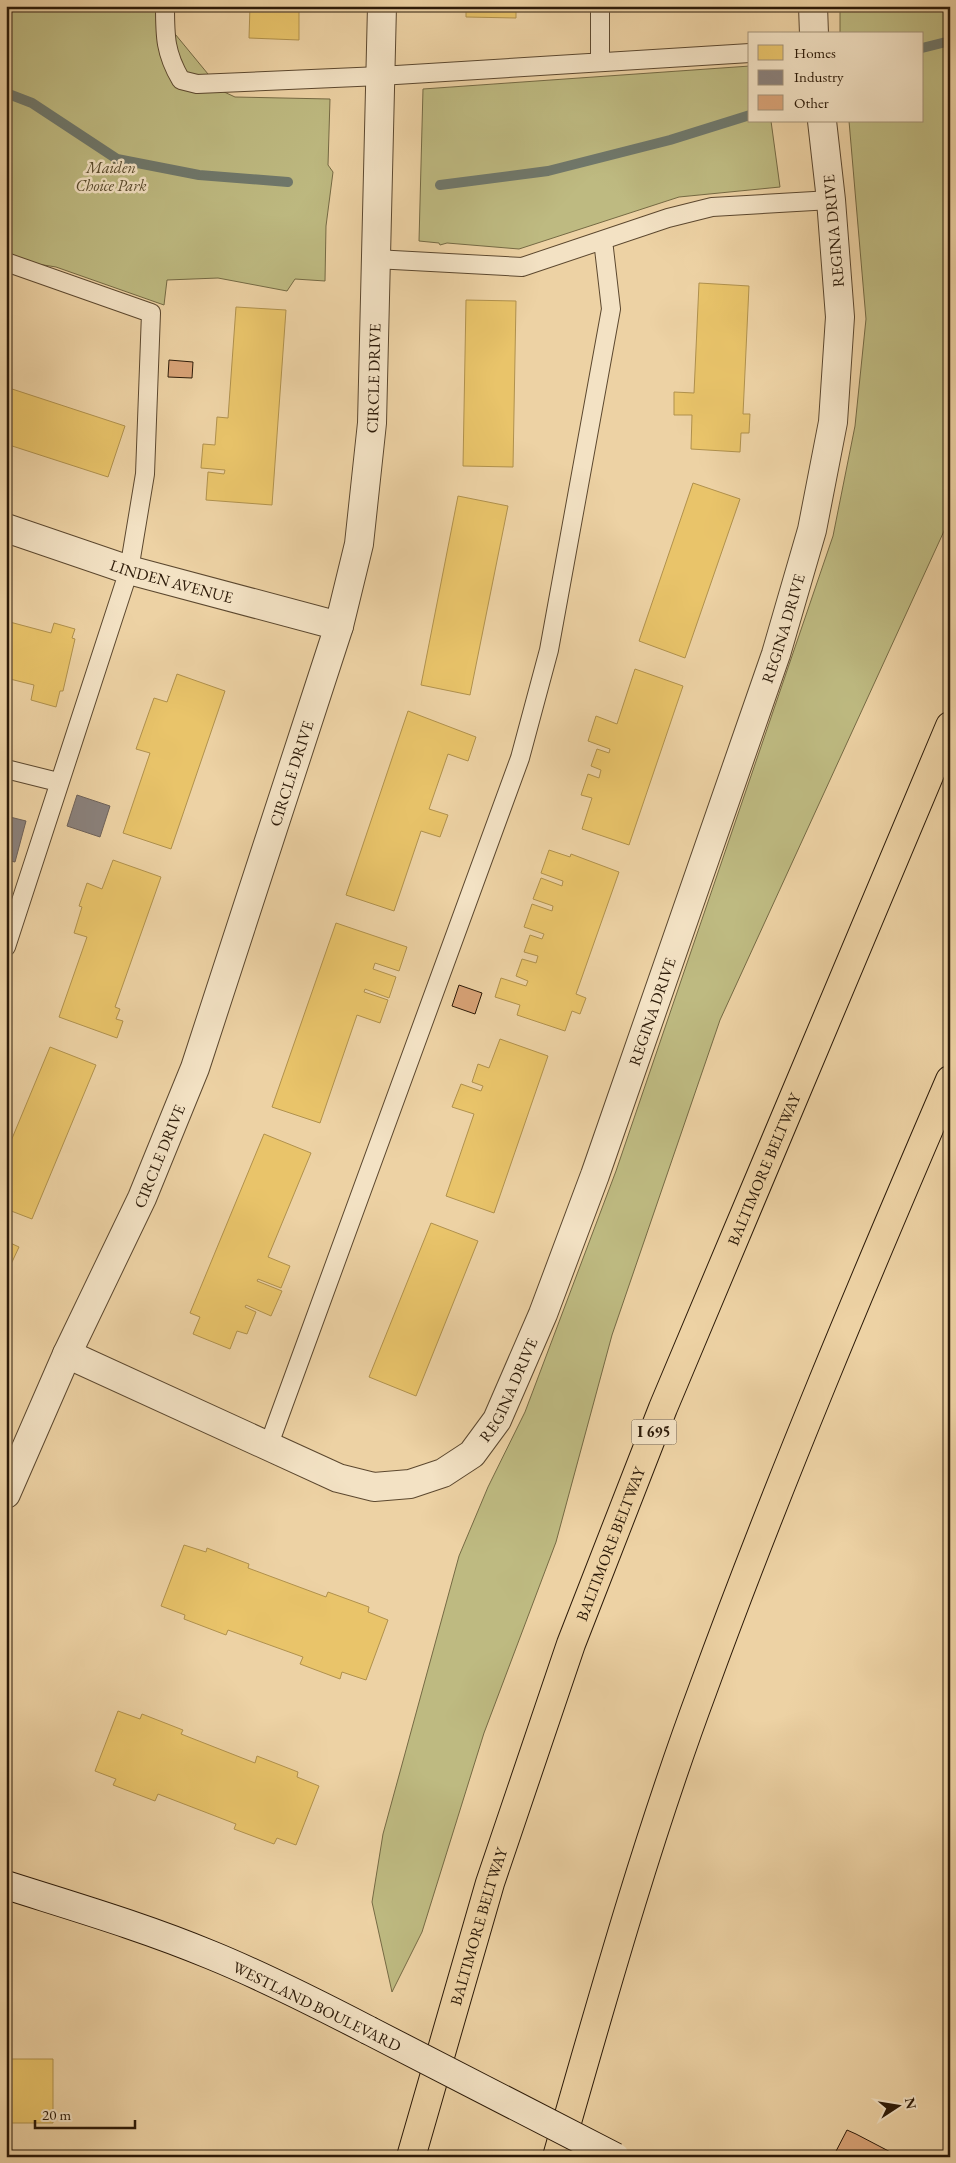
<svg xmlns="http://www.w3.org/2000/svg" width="956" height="2163" font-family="'EB Garamond',serif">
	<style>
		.green { fill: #beba81; stroke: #756a44 }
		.homes { fill: #e9c46a; stroke: #b0914d }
		.industry { fill: #8a817c; stroke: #6e6259 }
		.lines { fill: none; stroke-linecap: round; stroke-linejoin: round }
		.stream { stroke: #6f786c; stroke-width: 10 }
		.building { fill: #d9a377; stroke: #2c1a08 }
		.lane-casing { stroke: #5c482f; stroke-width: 20 }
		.street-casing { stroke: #5c482f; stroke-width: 30 }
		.secondary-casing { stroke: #2c1a08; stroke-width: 30 }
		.highway-casing { stroke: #2c1a08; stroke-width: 30 }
		.lane { stroke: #f3e2c4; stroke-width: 18 }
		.street { stroke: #f3e2c4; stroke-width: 28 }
		.secondary { stroke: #f3e2c4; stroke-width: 28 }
		.highway { stroke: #edd2a4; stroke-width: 28 }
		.secondary-bridge-casing { stroke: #2c1a08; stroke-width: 30; stroke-linecap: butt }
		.secondary-bridge { stroke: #f3e2c4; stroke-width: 28 }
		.labels { text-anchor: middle; stroke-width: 5; stroke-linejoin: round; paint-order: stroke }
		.shield { fill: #f3e2c4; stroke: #685640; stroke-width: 1 }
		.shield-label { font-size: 15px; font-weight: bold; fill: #2c1a08 }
		.park-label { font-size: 16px; font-style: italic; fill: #584a2c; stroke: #f3e2c4 }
		.street-label { font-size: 16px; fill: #2c1a08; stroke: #f3e2c4 }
	</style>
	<rect width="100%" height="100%" fill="#edd2a4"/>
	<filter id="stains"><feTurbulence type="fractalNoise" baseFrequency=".004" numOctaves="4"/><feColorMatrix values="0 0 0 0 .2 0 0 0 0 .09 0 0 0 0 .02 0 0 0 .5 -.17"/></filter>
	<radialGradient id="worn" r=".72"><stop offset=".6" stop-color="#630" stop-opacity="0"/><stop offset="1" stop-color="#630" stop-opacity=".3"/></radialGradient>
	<path class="green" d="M6,6H152L222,91L235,97L330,99L328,165L333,172L326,226L325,281L295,279L287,291L218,278L167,280L164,305L56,267L6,259Z
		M840,6H950V518L720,1020L612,1335L556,1542L484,1733L422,1932L392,1992L372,1902L383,1834L459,1556L488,1487L525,1412L616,1171L833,536L855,426L866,319L849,121H922V34H840Z
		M750,66V121H771L780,187L679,197L519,249L447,243L440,245L439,243L419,241L423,89Z"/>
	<path class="homes" d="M250,6H311V11H299V40L249,38Z
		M466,6H516V18L466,17Z
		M699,283L749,286L743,414H750L749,433H741L740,452L691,449L692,415H674V392L694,393Z
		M466,300L516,301L513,467L463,466Z
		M236,307L286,310L272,505L206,500L208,472L224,474L225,470L201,468L203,444L215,445L217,417L228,418Z
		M6,387L125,426L108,477L6,444Z
		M693,483L740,499L685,658L639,641Z
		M458,496L508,506L470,695L421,685Z
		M6,621L51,633L54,623L75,629L72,638L75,639L63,691H60L56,707L31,700L34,685L6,678Z
		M635,669L683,686L629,845L582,829L592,798L581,795L588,774L599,778L601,770L591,766L597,749L609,753L610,749L588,741L596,716L617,724Z
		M177,674L225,691L171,849L123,833L150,753L136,749L154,698L167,702Z
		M408,711L476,737L468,761L448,754L429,809L448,815L440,837L421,831L394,911L346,895Z
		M549,850L570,857L571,854L619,872L576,994L586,998L580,1014L572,1011L565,1031L517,1015L520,1005L495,997L501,978L526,986L528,981L516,976L522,959L536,963L538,956L524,952L530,935L542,939L544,934L524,927L532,904L552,911L553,906L533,899L541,878L562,886L563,881L541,873Z
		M113,860L161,877L115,1007L120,1009L116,1019L123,1021L117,1038L59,1017L87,937L74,933L82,907L79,906L87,883L102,889Z
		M336,923L407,947L399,971L375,963L373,969L396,977L389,998L365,989L364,992L388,1000L380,1023L357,1015L320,1123L272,1107Z
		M500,1039L548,1056L494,1213L446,1196L474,1114L452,1107L461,1084L481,1091L483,1086L472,1082L478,1064L489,1068Z
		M50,1047L96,1065L32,1219L6,1209V1153Z
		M264,1134L311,1153L268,1257L290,1266L281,1288L258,1279L257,1281L282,1291L271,1316L246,1305L245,1307L256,1312L247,1334L237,1331L230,1349L193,1334L200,1317L190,1313Z
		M431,1223L478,1241L416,1396L369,1377Z
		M6,1241L19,1247L6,1275Z
		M184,1545L206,1552L207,1548L249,1564L248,1568L326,1597L328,1592L369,1607L368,1612L388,1620L366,1680L342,1672L340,1679L300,1664L303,1657L228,1630L226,1635L184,1619L185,1615L161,1606Z
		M118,1711L140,1719L142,1714L183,1730L181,1734L255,1763L257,1756L298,1772L297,1777L319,1786L296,1845L277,1838L274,1844L234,1829L236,1824L158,1794L155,1801L113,1785L116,1779L95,1771Z
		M6,2059H53V2123H6Z"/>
	<path class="industry" d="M77,795L110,806L100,837L67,826Z
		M6,816L26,821L15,862L6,860Z"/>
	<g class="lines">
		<path class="stream" d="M922,48L950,41
			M6,93L32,103L117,159L199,175L288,182
			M440,185L548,171L670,140L750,115"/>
	</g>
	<path class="building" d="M169,360L193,362L192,378L168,377Z
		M459,985L482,993L475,1014L452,1006Z
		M847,2130L856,2134L900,2157H833Z"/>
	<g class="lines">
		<defs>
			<path id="lane" d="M165,6C165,36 165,53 181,80L197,84L380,76L750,53
				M600,62V6
				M375,259L522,267L668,218L712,207L831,200
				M6,262L151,313L145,474L129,570L6,947
				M6,769L58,782
				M268,1447L520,758L549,650L611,309L603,240"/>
			<g id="street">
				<path d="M813,6L814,34"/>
				<path id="s1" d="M6,528L129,570L339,626"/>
				<path id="s2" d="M67,1354L338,1478L374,1487L410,1484L443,1473L472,1454L497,1420L543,1314L595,1175L776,654L812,530L833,422L840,317L831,200L822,121"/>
				<path id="s3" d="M6,1494L67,1354L142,1198L195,1068L339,626L359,544L372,423L382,6"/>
			</g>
			<path id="secondary" d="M6,1885C75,1907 144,1927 211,1955C265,1977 316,2003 368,2030"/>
			<g id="highway">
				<path id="s4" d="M411,2157L490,1883L571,1644L663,1408L950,726"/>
				<path d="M557,2157C602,2000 646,1842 703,1689C778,1484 864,1280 950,1080"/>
			</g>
		</defs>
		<use href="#lane" class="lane-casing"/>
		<use href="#street" class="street-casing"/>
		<use href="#secondary" class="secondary-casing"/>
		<use href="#highway" class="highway-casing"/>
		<use href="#lane" class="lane"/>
		<use href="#street" class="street"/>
		<use href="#secondary" class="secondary"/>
		<use href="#highway" class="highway"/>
		<defs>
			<path id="secondary-bridge" d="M368,2030L615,2157"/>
		</defs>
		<use href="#secondary-bridge" class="secondary-bridge-casing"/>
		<use href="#secondary-bridge" class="secondary-bridge"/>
	</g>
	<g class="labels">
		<rect class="shield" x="631.5" y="1419.5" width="45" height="25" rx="4"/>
		<g class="shield-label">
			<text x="654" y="1437">I 695</text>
		</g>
		<g class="park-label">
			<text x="111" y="173">Maiden<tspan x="111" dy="18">Choice Park</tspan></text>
		</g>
		<g class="street-label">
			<text transform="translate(833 231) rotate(-95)" y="6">REGINA DRIVE</text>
			<text dy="6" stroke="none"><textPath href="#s3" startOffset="1182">CIRCLE DRIVE</textPath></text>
			<text dy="6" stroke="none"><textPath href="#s1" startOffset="174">LINDEN AVENUE</textPath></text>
			<text dy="6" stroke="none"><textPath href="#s2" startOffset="1325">REGINA DRIVE</textPath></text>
			<text dy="6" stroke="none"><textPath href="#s3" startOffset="776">CIRCLE DRIVE</textPath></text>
			<text dy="6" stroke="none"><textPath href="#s2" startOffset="920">REGINA DRIVE</textPath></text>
			<text dy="6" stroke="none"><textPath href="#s3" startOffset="371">CIRCLE DRIVE</textPath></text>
			<text dy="6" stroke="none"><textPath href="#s4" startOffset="1050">BALTIMORE BELTWAY</textPath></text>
			<text dy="6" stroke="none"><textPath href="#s2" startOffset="515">REGINA DRIVE</textPath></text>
			<text dy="6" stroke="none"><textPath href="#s4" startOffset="645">BALTIMORE BELTWAY</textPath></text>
			<text dy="6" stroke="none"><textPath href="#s4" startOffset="240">BALTIMORE BELTWAY</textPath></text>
			<text transform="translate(317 2006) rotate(26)" y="6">WESTLAND BOULEVARD</text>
		</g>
	</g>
	<rect width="956" height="2163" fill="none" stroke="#edd2a4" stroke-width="25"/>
	<rect x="8" y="8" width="941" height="2148" fill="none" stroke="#2c1a08" stroke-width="2.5"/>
	<rect x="12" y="12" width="931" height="2138" fill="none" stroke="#2c1a08"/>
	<rect x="748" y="32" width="175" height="90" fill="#f3e2c4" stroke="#a39279"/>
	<rect x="758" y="45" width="25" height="15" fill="#e9c46a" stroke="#a39279"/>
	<text x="794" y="58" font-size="15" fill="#2c1a08">Homes</text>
	<rect x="758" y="70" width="25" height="15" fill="#8a817c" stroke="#a39279"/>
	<text x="794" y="82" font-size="15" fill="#2c1a08">Industry</text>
	<rect x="758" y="95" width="25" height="15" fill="#d9a377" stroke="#a39279"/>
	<text x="794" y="108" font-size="15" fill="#2c1a08">Other</text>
	<g transform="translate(898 2106) rotate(78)" stroke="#f3e2c4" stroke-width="4" paint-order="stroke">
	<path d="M0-4L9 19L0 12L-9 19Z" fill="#2c1a08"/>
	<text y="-8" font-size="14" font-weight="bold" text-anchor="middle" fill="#2c1a08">N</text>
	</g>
	<path d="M35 2120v8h100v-8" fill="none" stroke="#2c1a08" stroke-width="2.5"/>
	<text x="42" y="2120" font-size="15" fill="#2c1a08" stroke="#f3e2c4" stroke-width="4" paint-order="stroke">20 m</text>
	<rect width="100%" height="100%" filter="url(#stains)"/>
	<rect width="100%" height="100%" fill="url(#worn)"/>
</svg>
